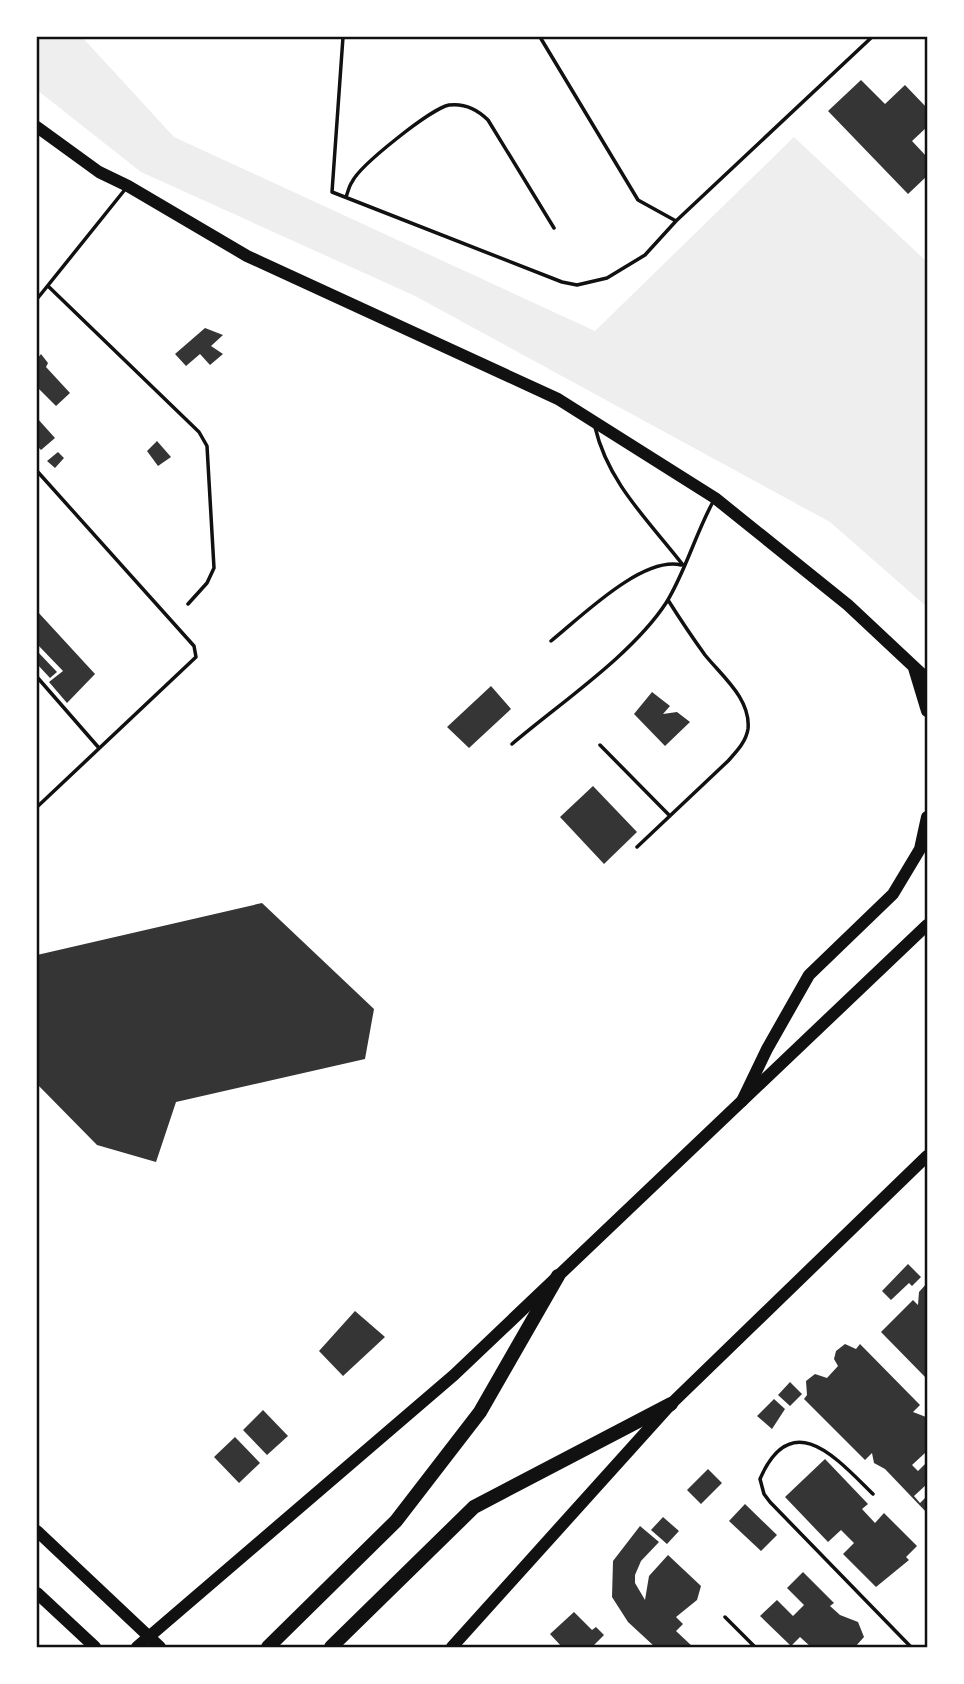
<svg xmlns="http://www.w3.org/2000/svg" width="964" height="1684" font-family="'Fira Sans',sans-serif">
	<style>
		.green { fill: #eee }
		.building { fill: #353535 }
		.lines { fill: none; stroke-linecap: round; stroke-linejoin: round }
		.service { stroke: #111; stroke-width: 3.5 }
		.primary { stroke: #111; stroke-width: 12 }
		.trunk { stroke: #111; stroke-width: 12 }
		.motorway { stroke: #111; stroke-width: 14 }
		.neatline { fill: none; stroke: #111; stroke-width: 2.5 }
	</style>
	<rect width="100%" height="100%" fill="#fff"/>
	<path class="green" d="M37,37H82L174,137L595,331L794,137L927,262V607L830,522L415,296L141,172L37,90Z"/>
	<path class="building" d="M861,80L885,104L905,85L927,108V127L912,141L927,157V176L908,194L828,111Z
		M205,328L223,335L211,346L223,354L210,365L200,354L186,366L175,354Z
		M41,354L48,363L46,367L70,393L56,406L37,387V359Z
		M37,418L55,438L41,450L37,446Z
		M157,441L171,457L158,466L147,451Z
		M58,452L64,458L55,468L47,461Z
		M37,611L95,674L67,703L49,682L63,671L37,644Z
		M37,651L57,672L50,678L37,664Z
		M491,686L511,709L469,748L447,727Z
		M652,692L670,706L663,714L677,712L690,722L665,746L634,714Z
		M593,786L637,832L604,864L560,817Z
		M262,903L374,1009L365,1059L176,1102L156,1162L97,1145L37,1084V955Z
		M908,1264L921,1277L912,1286L909,1283L891,1300L882,1291Z
		M927,1283V1379L881,1332L913,1300L918,1305L919,1292Z
		M355,1311L385,1337L343,1376L319,1351Z
		M845,1344L856,1349L860,1344L920,1405L913,1412L926,1417L927,1455L925,1453L912,1465L918,1471L927,1462V1484L914,1496L920,1503L927,1496V1513L885,1469L874,1463L872,1453L865,1460L804,1399L807,1395L806,1381L815,1374L827,1378L838,1366L834,1359L836,1351Z
		M790,1382L802,1394L790,1406L778,1395Z
		M774,1399L785,1409L772,1429L757,1416Z
		M263,1410L288,1436L267,1455L243,1430Z
		M235,1437L260,1463L239,1483L214,1457Z
		M825,1459L868,1504L862,1509L875,1523L884,1513L917,1546L906,1557L909,1560L876,1587L843,1554L854,1543L841,1530L828,1542L785,1497Z
		M708,1469L722,1483L701,1504L687,1490Z
		M745,1504L777,1535L761,1551L729,1521Z
		M663,1517L679,1531L667,1544L651,1530Z
		M640,1526L659,1542L641,1561L635,1575V1583L645,1600L649,1576L668,1555L701,1586L697,1600L676,1617L683,1624L676,1631L693,1647H655L628,1622L612,1597L613,1561Z
		M803,1572L834,1603L830,1606L840,1615L858,1622L864,1637L855,1647H811L800,1637L791,1646L760,1616L777,1600L793,1616L804,1605L787,1588Z
		M574,1612L592,1630L596,1627L604,1635L592,1647H562L550,1634Z"/>
	<g class="lines">
		<path class="service" d="M343,37L332,192L562,282L577,285L607,278L645,255L676,221L872,37
			M540,37L638,200L676,221
			M346,197C348,192 349,186 352,182C360,165 432,108 449,105C465,103 478,110 488,120L554,228
			M49,287L199,432L207,446L214,568L207,583L188,604
			M37,299L127,187
			M595,427C608,483 649,521 683,565
			M37,471L194,646L196,657L37,807
			M551,641C581,617 642,556 681,565
			M37,677L99,748
			M512,744C560,703 632,655 666,603C685,573 696,532 714,500
			M600,745L670,816
			M637,847L728,761C736,752 746,742 748,729C751,699 722,676 705,655C692,637 680,619 668,600
			M873,1494C838,1460 792,1405 760,1479L764,1494L770,1502L911,1647
			M725,1617L755,1647"/>
		<path class="primary" d="M37,1531L160,1647
			M37,1593L95,1647
			M137,1647L454,1375L927,925
			M452,1647L671,1404L927,1156"/>
		<path class="trunk" d="M37,127L99,172L128,186L247,256L558,399L715,498L848,605L927,679
			M914,668L927,711
			M742,1101L767,1049L809,975L893,894L920,849L927,817"/>
		<path class="motorway" d="M268,1647L396,1521L480,1412L558,1276
			M331,1647L474,1507L671,1404"/>
	</g>
	<rect width="964" height="1684" fill="none" stroke="#ffffff" stroke-width="77"/>
	<rect x="38" y="38" width="888" height="1608" class="neatline"/>
</svg>
